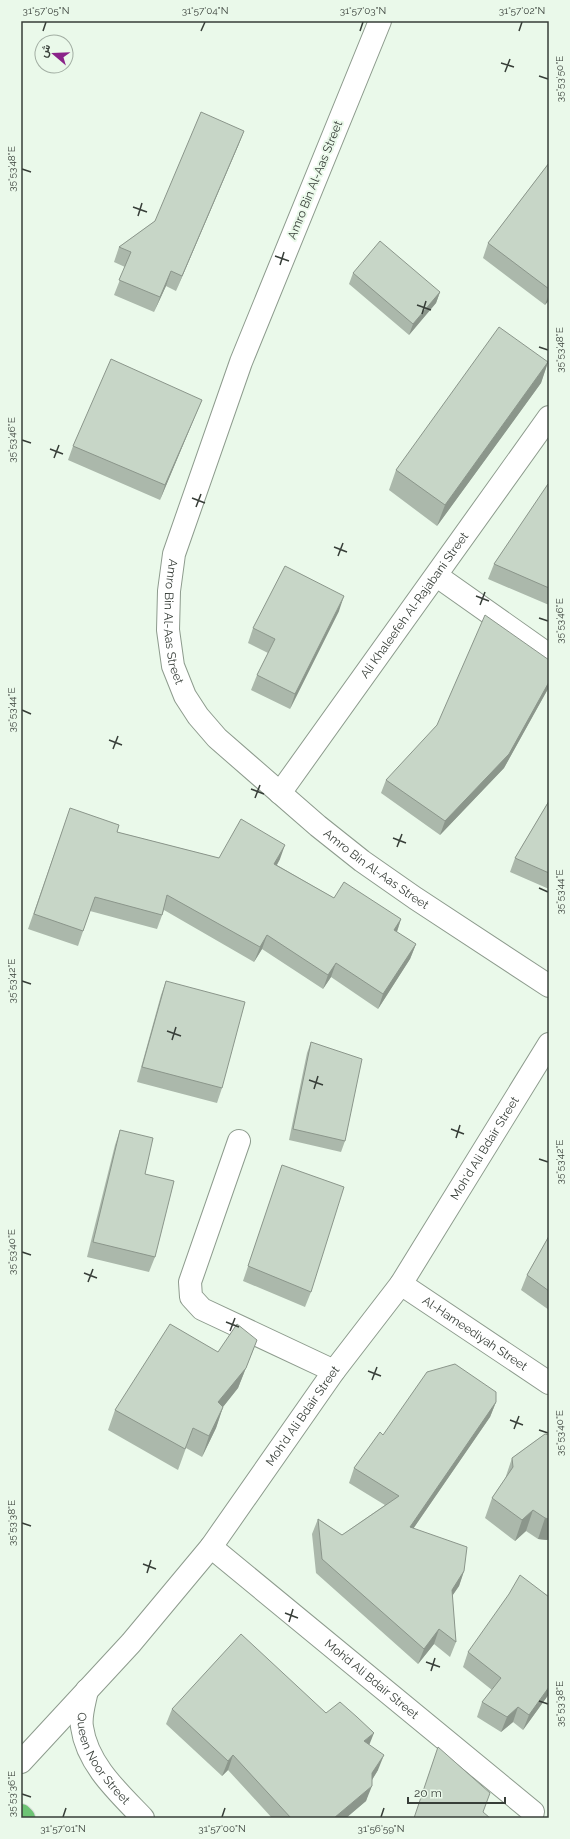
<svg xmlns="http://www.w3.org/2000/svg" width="570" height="1839" font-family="Raleway,Vazirmatn,sans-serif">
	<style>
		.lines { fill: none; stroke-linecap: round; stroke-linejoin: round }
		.minor-casing { stroke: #8d9b8d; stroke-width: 24 }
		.highway-casing { stroke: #dbdcdb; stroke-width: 24 }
		.minor { stroke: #fff; stroke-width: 22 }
		.highway { stroke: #6dc374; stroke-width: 22 }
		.wall { fill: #abb8ab }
		.shaded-wall { fill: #8b968b }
		.building { fill: #c7d6c7; stroke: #8b968b }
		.ticks { fill: none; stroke: #373e38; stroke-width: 1.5 }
		.labels { text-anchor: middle; stroke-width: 4; stroke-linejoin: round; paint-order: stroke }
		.street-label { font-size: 12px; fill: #373e38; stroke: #eaf9ea }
		.neatline { fill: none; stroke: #373e38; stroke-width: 1.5 }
		.ticks-label { font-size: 10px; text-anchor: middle; fill: #373e38 }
	</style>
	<rect width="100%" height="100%" fill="#eaf9ea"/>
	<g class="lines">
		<defs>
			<g id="minor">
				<path id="s1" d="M380,21L241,362L174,554L169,591L168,630L173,666L185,696L198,716L217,738L318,826L362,861L415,898L549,986"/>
				<path d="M437,576L549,655"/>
				<path id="s2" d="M280,793L549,417"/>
				<path d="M239,1141L190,1282L191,1297L202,1309L334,1371"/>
				<path id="s3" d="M401,1284L549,1383"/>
				<path id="s4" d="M211,1547L533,1812"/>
				<path id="s5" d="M87,1690C85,1701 80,1716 82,1727C87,1764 118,1792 143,1818"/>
				<path id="s6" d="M21,1762L131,1643L211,1547L334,1371L401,1284L549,1044"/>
			</g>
			<path id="highway" d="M21,1815L24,1818"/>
		</defs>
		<use href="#minor" class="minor-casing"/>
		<use href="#highway" class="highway-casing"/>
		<use href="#minor" class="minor"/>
		<use href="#highway" class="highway"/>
	</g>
	<path class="wall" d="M244,131L238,146L176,291L166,286L154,312L114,295L125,267L114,262L119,247L155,221Z
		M549,163V300L545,305L483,258L488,243Z
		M353,273L440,292L436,303L409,335L349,284Z
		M548,362L541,383L437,526L389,490L396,470Z
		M202,400L196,414L160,500L68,460L73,446Z
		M549,484V605L488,579L494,564Z
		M339,611L290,709L251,690L257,675L268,653L248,643L253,628Z
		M549,660V687L504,768L440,835L381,793L386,780Z
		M549,801V889L510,872L515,858Z
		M65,823L117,832L219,858L280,859L277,865L334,898L401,919L397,932L416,944L410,959L378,1009L331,977L323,989L262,949L254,962L164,910L157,929L90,911L78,946L28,929Z
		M166,981L222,1088L217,1103L137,1082L161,995Z
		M311,1042L345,1141L341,1152L289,1140L307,1053Z
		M120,1130L155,1257L149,1272L87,1257L115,1145Z
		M282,1166L311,1292L305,1307L243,1281Z
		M549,1236V1310L521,1290L527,1275Z
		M257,1340L238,1388L223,1407L216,1428L202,1457L186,1448L178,1470L108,1430L115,1410L218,1352Z
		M496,1402L490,1417L413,1529L464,1571L459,1586L452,1596L456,1642L450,1657L434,1644L418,1664L316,1573L312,1534L318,1519L342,1535L385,1505L349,1483L354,1468L383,1435Z
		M545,1434L547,1540L538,1539L526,1531L515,1541L485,1518L492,1498L505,1479L512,1458Z
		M468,1652L549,1694L523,1730L513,1722L501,1732L477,1717L482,1702L492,1690L463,1667Z
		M172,1709L326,1713L369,1745L378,1770L372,1780L366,1801L346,1818H272L228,1770L222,1776L166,1724Z"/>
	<path class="shaded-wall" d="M244,131L238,146L176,291L182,276Z
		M171,271L166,286L154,312L160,297Z
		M440,292L436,303L409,335L413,324Z
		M549,294V300L545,305Z
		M548,362L541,383L437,526L445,505Z
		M202,400L196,414L160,500L165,485Z
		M344,596L339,611L290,709L295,694Z
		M549,682V687L504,768L440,835L445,821Z
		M285,845L280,859L269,878L274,864Z
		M401,919L396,934L394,930Z
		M267,935L262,949L254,962L260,947Z
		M416,944L410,959L378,1009L383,994Z
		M336,963L331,977L323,989L328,975Z
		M257,1340L238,1388L211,1422L218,1402Z
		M496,1402L490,1417L404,1542L410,1527Z
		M223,1407L216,1428L202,1457L209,1436Z
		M533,1510L526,1531L515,1541L522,1520Z
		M545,1518L549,1519V1539L547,1540L538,1539Z
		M464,1571L459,1586L446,1605L452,1590Z
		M439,1629L434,1644L418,1664L424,1649Z
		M549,1687V1694L523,1730L529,1715Z
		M518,1707L513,1722L501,1732L507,1717Z
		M374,1733L368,1748L364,1741Z
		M233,1755L228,1770L222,1776L228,1761Z
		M384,1755L378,1770L367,1788L372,1773Z
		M372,1786L366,1801L346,1818H334Z"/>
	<path class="building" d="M201,112L244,131L182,276L171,271L160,297L119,280L131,252L119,247L155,221Z
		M549,163V289L488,243Z
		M380,241L440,292L413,324L353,273Z
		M499,327L548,362L445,505L396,470Z
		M111,359L202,400L165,485L73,446Z
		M548,484H549V588L494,564Z
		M285,566L344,596L295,694L257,675L275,639L253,628Z
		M485,615L549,660V682L509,754L445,821L386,780L437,725Z
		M549,801V873L515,858Z
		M70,808L119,825L117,832L219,858L241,819L285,845L274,864L334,898L344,882L401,919L394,930L416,944L383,994L336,963L328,975L267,935L260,947L167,895L162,915L95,897L83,931L34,914Z
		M166,981L245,1002L222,1088L142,1067Z
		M311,1042L362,1059L345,1141L293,1129Z
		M120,1130L153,1138L145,1174L174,1181L155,1257L93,1242Z
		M282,1165L344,1187L311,1292L248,1266Z
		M549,1236V1291L527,1275Z
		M170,1324L218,1352L237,1324L257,1340L246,1368L218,1402L223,1407L209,1436L193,1428L185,1449L115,1410Z
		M455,1364L496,1392V1402L410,1527L467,1547L464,1571L452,1590L456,1642L439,1629L424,1649L322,1559L318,1519L342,1535L399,1496L354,1468L380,1432L383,1435L427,1372Z
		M545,1434L549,1435V1519L545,1518L533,1510L522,1520L492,1498L513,1467L512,1458Z
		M520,1575L549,1597V1687L529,1715L518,1707L507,1717L482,1702L501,1678L468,1652L509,1594Z
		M241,1634L326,1713L340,1702L357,1717L374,1733L364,1741L384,1755L372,1773V1786L334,1818H291L233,1755L228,1761L172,1709Z
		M438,1747L490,1793L483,1812L490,1818H414Z"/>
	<path class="ticks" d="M43,31L46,22M201,31L205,22M360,31L363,22M519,31L522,22M501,63L514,67M505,72L510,59M539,76L548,79M22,169L31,172M133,207L147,212M138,216L142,203M275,256L289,261M280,265L284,252M417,305L431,310M422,314L426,301M539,347L548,350M22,440L31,443M50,449L63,454M54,458L59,445M192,498L205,503M196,507L201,494M334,547L347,552M338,556L343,543M476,596L489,601M480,605L485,592M539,618L548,621M22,710L31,714M109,740L122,745M113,749L118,736M251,789L264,794M255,798L260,785M393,838L406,843M397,847L402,834M539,888L548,892M22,981L31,984M167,1031L181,1036M172,1040L176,1027M309,1080L323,1085M314,1089L318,1076M451,1129L464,1134M456,1138L460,1125M539,1159L548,1162M22,1252L31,1255M84,1273L97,1278M88,1282L93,1269M226,1322L239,1327M230,1331L235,1318M368,1371L381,1376M372,1380L377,1367M510,1420L523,1425M514,1429L519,1416M539,1430L548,1433M22,1523L31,1526M143,1564L156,1569M147,1573L151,1560M285,1613L298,1618M289,1622L293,1609M426,1662L440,1667M431,1671L435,1658M539,1701L548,1704M22,1794L31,1797M63,1817L66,1808M222,1817L225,1808M381,1817L384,1808"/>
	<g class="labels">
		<g class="street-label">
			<text transform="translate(315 180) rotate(-68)" y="4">Amro Bin Al-Aas Street</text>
			<text dy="4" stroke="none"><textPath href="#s2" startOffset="231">Ali Khaleefeh Al-Rajabani Street</textPath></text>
			<text dy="4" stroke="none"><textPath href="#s1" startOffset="640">Amro Bin Al-Aas Street</textPath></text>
			<text dy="4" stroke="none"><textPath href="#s1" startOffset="976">Amro Bin Al-Aas Street</textPath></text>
			<text dy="4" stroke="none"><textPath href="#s6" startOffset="771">Moh'd Ali Bdair Street</textPath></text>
			<text dy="4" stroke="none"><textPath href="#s3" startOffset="89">Al-Hameediyah Street</textPath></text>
			<text dy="4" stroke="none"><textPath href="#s6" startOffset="447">Moh'd Ali Bdair Street</textPath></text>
			<text dy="4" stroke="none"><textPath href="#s4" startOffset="208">Moh’d Ali Bdair Street</textPath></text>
			<text dy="4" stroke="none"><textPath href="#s5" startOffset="75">Queen Noor Street</textPath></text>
		</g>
	</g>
	<rect width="570" height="1839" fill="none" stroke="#eaf9ea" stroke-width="44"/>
	<g transform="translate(54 54) rotate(289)"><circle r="19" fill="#eaf9ea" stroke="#a2aea3"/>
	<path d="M0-3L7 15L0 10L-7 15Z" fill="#8a2389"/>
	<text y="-6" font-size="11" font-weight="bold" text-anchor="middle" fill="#373e38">ش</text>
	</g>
	<path d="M408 1797v6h97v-6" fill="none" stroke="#373e38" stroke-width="2"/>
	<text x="414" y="1797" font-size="12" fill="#373e38" stroke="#eaf9ea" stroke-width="3" paint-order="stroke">20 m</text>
	<rect x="22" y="22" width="526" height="1795" class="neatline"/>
	<g class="ticks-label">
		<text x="46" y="14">31°57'05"N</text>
		<text x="205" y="14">31°57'04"N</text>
		<text x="363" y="14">31°57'03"N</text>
		<text x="522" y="14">31°57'02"N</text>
		<text transform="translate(559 79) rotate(-90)" y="4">35°53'50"E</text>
		<text transform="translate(11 169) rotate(-90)" y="4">35°53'48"E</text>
		<text transform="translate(559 350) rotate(-90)" y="4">35°53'48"E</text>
		<text transform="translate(11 440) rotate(-90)" y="4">35°53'46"E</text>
		<text transform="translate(559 621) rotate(-90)" y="4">35°53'46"E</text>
		<text transform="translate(11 710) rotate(-90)" y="4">35°53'44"E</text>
		<text transform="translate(559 892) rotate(-90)" y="4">35°53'44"E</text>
		<text transform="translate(11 981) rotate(-90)" y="4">35°53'42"E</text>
		<text transform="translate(559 1162) rotate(-90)" y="4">35°53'42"E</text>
		<text transform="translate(11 1252) rotate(-90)" y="4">35°53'40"E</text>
		<text transform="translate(559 1433) rotate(-90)" y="4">35°53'40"E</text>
		<text transform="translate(11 1523) rotate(-90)" y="4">35°53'38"E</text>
		<text transform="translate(559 1704) rotate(-90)" y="4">35°53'38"E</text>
		<text transform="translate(11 1794) rotate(-90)" y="4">35°53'36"E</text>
		<text x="63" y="1832">31°57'01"N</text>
		<text x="222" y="1832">31°57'00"N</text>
		<text x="381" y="1832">31°56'59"N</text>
	</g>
</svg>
